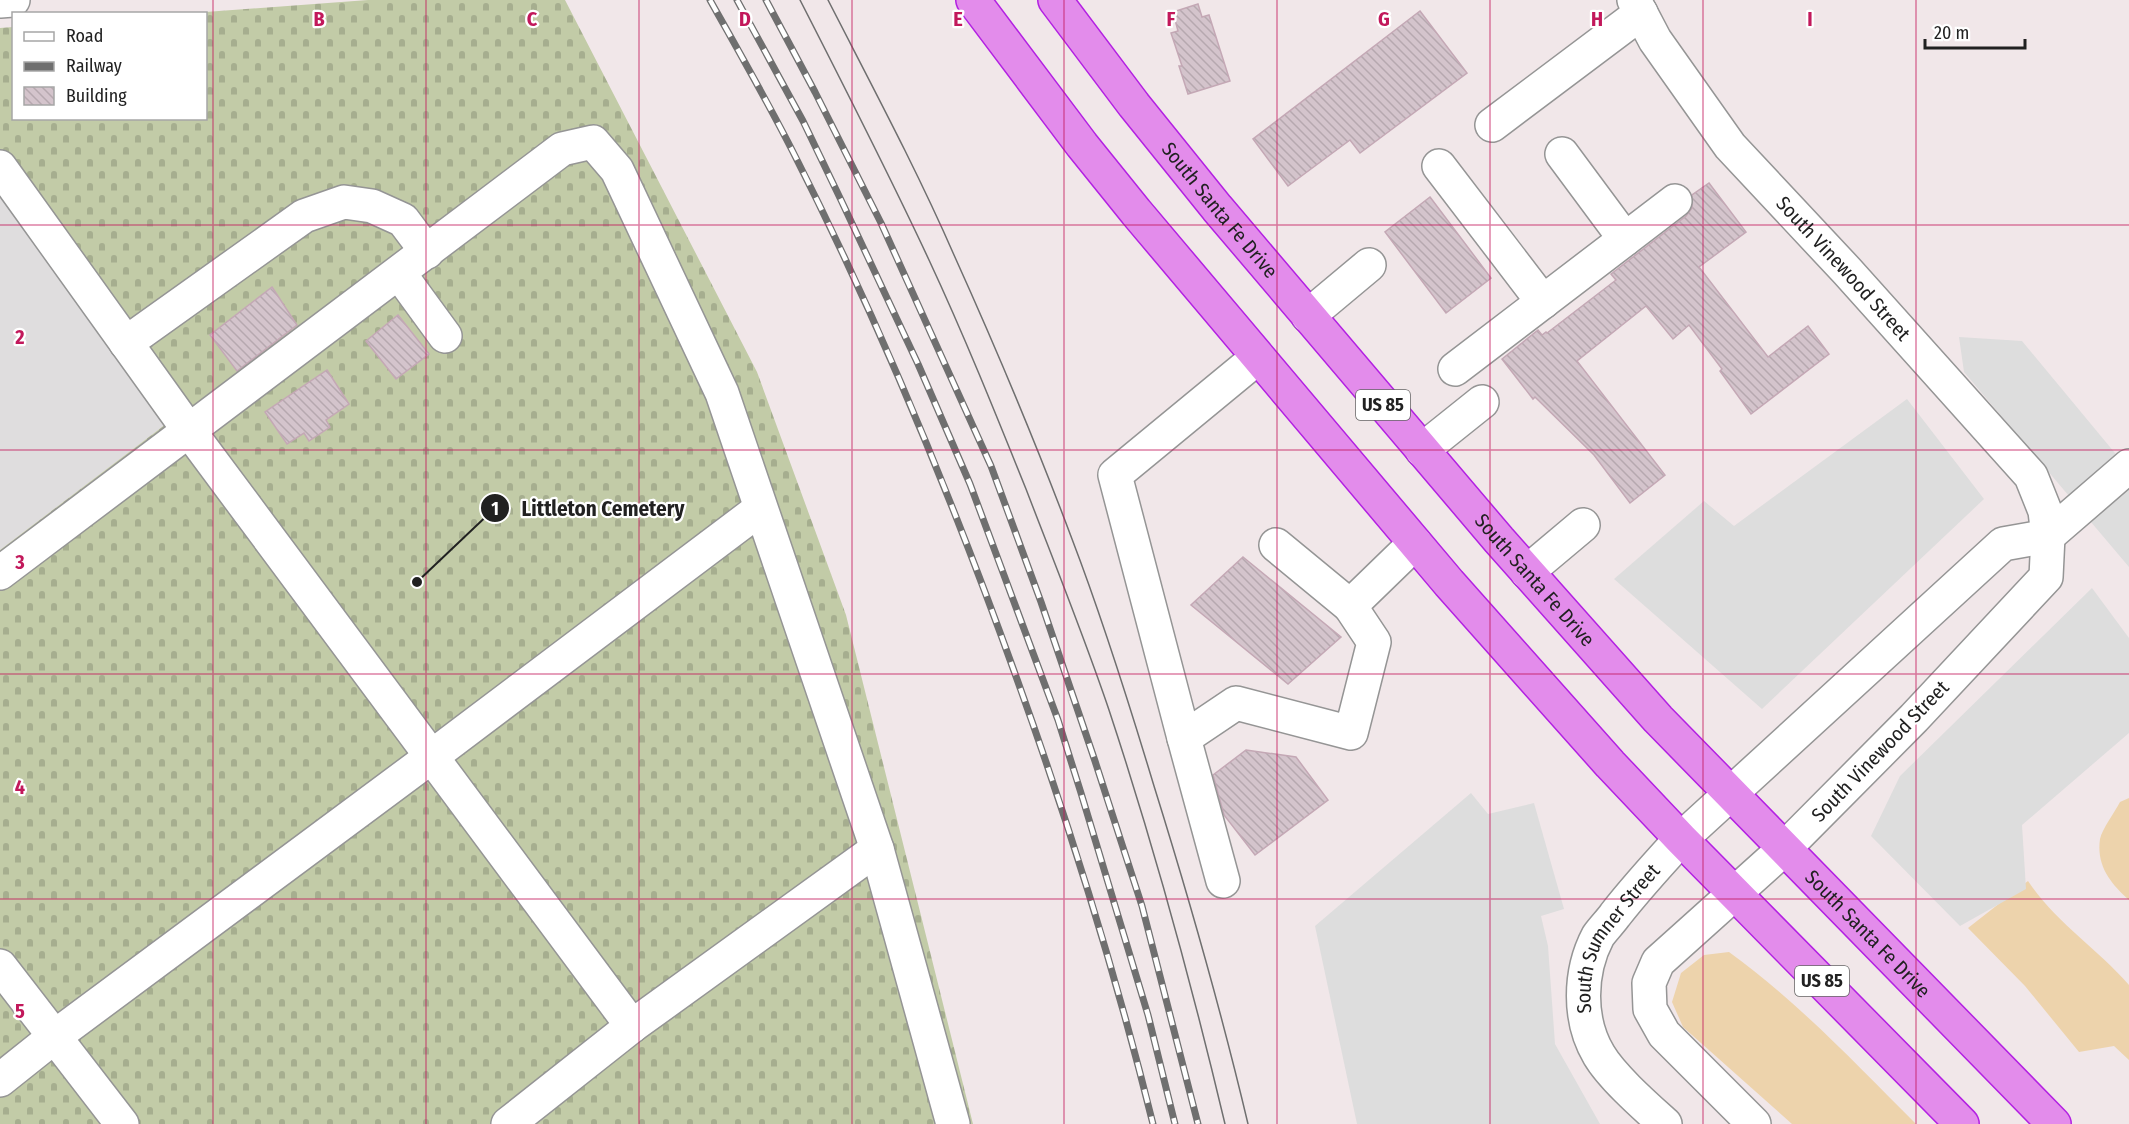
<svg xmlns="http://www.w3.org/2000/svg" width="2129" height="1124" font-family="'Fira Sans Condensed',sans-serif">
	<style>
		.residential { fill: #dfddde }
		.grass { fill: #edd3ac }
		.cemetery { fill: url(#cemetery-stones) }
		.parking { fill: #ddd }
		.building { fill: url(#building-back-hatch); stroke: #c4a8b5; stroke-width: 1.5 }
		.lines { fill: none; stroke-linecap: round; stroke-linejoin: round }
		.minor-casing { stroke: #959595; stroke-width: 36 }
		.highway-casing { stroke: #b321e2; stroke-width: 36 }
		.minor { stroke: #fff; stroke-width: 33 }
		.highway { stroke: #e38ceb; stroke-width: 33 }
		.tram { stroke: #6f6f6f; stroke-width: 1.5 }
		.rail-casing { stroke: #6f6f6f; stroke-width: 7 }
		.rail { stroke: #fff; stroke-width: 4.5; stroke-dasharray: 14; stroke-linecap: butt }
		.grid { fill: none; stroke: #c2185b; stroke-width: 1.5; stroke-opacity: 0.55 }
		.labels { text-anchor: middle; stroke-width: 4.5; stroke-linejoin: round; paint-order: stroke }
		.shield { fill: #fff; stroke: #646464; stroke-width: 1.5 }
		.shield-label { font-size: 18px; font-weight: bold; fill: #212121 }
		.street-label { font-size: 20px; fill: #212121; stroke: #fff }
		.grid-label { font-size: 20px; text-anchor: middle; font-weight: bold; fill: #c2185b; stroke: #fff; stroke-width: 4.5; stroke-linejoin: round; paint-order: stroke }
		.leader { fill: none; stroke: #212121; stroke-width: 2 }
		.callout-dot { fill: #212121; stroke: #fff; stroke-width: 2 }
		.mark-label { font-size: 18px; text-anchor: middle; font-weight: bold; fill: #fff }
		.callout-label { font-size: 21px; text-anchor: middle; font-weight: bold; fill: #212121; stroke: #fff; stroke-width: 4.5; stroke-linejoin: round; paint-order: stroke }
	</style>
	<defs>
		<pattern id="cemetery-stones" width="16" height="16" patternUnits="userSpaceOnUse" patternTransform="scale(1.5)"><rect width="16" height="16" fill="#c2cba7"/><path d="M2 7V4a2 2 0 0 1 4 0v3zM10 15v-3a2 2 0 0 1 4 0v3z" fill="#a6ae8f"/></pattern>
		<pattern id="building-back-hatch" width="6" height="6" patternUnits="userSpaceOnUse" patternTransform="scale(1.5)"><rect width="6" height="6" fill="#d4c4cc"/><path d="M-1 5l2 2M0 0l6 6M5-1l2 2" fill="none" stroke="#b6a8af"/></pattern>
	</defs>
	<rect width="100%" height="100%" fill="#f1e7e9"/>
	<path class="residential" d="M0,183L170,421L0,550Z"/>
	<path class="grass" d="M2129,798V900C2111,884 2096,866 2100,839C2102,829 2115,812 2120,802Z
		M2028,881C2056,923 2096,947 2129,985V1060L2114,1046L2079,1052L2025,986L1968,928Z
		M1729,952C1798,1002 1856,1064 1916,1124H1792L1683,1027L1672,1002L1681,973L1704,955Z"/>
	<path class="cemetery" d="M368,0H565L757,372L846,615L973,1124H0V550L170,421L0,183V28L13,27L14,118H206V14L192,13Z"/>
	<path class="parking" d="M1959,337L2022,341L2129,470V567L1964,372Z
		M1907,399L1984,499L1762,709L1614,579L1704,501L1734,526Z
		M2092,588L2129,638V733L2022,825L2026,889L1960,926L1871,836L1900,776Z
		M1471,793L1488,814L1534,803L1564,909L1541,916L1548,946L1555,1044L1600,1124H1357L1315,926Z"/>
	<path class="building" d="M1198,4L1202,17L1209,15L1230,81L1188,94L1179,66H1182L1171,33L1178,31L1173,12Z
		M1420,11L1467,73L1360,153L1350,140L1288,186L1253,139Z
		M1709,183L1746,232L1699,267L1768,357L1808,326L1829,354L1751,414L1720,371L1722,369L1689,325L1673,339L1646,306L1577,361L1665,475L1630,503L1594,455L1535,397L1533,399L1502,359L1538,330L1542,335L1546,332L1547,333L1616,280L1611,274L1686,216L1692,208V195Z
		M1430,197L1491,278L1446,313L1385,232Z
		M272,287L297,325L237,371L210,335Z
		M398,315L429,354L396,379L366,341Z
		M327,370L349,404L326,420L330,427L309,441L304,433L287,444L265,412Z
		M1243,557L1341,637L1288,684L1191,605Z
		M1246,750L1296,757L1328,800L1255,855L1224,815L1213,775Z"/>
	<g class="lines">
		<defs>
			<g id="minor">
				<path id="s1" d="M1634,0L1655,40L1730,146L1847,271L2031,476L2045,511L2048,536L2046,577L1914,718L1784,849L1658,962L1649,983L1650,1009L1664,1034L1754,1124"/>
				<path d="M0,1L13,0"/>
				<path d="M1492,125L1641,13"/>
				<path d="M1562,154L1625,239"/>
				<path d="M1439,166L1543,302"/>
				<path d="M0,167L190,432L632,1026"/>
				<path d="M399,273L445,336"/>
				<path d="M1308,316L1369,265"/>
				<path d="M126,343L304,216L344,202L372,206L403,220L427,252"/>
				<path d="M1455,369L1675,201"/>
				<path d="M1422,450L1482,402"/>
				<path d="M2048,536L2129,466"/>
				<path d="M1276,545L1350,606L1415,543"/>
				<path d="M1527,572L1583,525"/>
				<path d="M0,573L562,149L593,142L617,170L722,393L877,849L953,1124"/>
				<path d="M1184,738L1115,475L1257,358"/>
				<path d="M1223,881L1184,738L1236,703L1351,733L1374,642L1350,606"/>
				<path d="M0,966L122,1124"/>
				<path d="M0,1080L54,1037L431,757L760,509"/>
				<path d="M508,1124L632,1026L877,849"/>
				<path id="s2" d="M1665,1124C1645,1106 1612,1077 1599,1055C1578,1020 1579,972 1598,936C1603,929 1610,922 1615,915C1636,888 1658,864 1681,839L2003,544L2048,536"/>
			</g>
			<g id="highway">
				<path d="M973,0L1082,145L1136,212L1449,583L1610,764L1681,839L1962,1124"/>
				<path id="s3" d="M1055,0L1134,105L1217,208L1499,540L1658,719L2054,1124"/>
			</g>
		</defs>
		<use href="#minor" class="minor-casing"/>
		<use href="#highway" class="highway-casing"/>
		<use href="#minor" class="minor"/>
		<use href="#highway" class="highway"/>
		<path class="tram" d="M800,0C844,86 888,172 929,260C964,335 995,412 1026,489C1054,562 1084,636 1109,710C1154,846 1192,985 1225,1124
			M828,0C871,84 916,168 954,255C996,348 1036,443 1072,539C1103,620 1129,703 1154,786C1189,898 1221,1010 1248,1124"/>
		<defs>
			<path id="rail" d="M710,0C738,50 766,99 792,150C879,321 953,500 1018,682C1070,827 1116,974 1153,1124
				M737,0L803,121L841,200L918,364L970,484L1058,720L1081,793L1148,1015L1175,1124
				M766,0L815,92L881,223L991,466L1041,602L1095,761L1142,906L1198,1124"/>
		</defs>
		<use href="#rail" class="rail-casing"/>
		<use href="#rail" class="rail"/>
	</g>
	<path class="grid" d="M213,0V1124M426,0V1124M639,0V1124M852,0V1124M1064,0V1124M1277,0V1124M1490,0V1124M1703,0V1124M1916,0V1124M0,225H2129M0,450H2129M0,674H2129M0,899H2129"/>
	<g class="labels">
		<g class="shield">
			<rect x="1356" y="390" width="54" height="30" rx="4.5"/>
			<rect x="1795" y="966" width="54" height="30" rx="4.5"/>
		</g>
		<g class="shield-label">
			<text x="1383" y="411">US 85</text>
			<text x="1822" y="987">US 85</text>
		</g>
		<g class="street-label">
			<text dy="7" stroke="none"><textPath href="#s3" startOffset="267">South Santa Fe Drive</textPath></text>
			<text dy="7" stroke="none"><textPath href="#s1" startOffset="342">South Vinewood Street</textPath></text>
			<text dy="7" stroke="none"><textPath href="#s3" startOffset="753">South Santa Fe Drive</textPath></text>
			<text transform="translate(1880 751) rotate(-46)" y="7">South Vinewood Street</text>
			<text dy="7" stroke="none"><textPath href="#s3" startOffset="1239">South Santa Fe Drive</textPath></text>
			<text dy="7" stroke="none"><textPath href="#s2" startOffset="225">South Sumner Street</textPath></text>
		</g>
	</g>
	<g class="grid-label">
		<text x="319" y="26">B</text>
		<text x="532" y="26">C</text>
		<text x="745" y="26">D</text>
		<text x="958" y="26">E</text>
		<text x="1171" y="26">F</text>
		<text x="1384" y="26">G</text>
		<text x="1597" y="26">H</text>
		<text x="1810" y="26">I</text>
		<text x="20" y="344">2</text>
		<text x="20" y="569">3</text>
		<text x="20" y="794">4</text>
		<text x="20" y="1018">5</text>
	</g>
	<path class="leader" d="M417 582L495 508"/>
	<g class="callout-dot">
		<circle cx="417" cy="582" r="6"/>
		<circle cx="495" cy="508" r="15"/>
	</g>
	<g class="mark-label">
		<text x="495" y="515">1</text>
	</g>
	<g class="callout-label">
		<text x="603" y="516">Littleton Cemetery</text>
	</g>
	<rect x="12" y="12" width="195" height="108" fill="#ffffff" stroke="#a6a6a6" stroke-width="1.5"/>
	<rect x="24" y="32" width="30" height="9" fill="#ffffff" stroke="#a6a6a6" stroke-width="1.5"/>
	<text x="66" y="42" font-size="18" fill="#212121">Road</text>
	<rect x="24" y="62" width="30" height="9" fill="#6f6f6f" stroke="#a6a6a6" stroke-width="1.5"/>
	<text x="66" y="72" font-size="18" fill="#212121">Railway</text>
	<rect x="24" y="87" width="30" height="18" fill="url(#building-back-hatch)" stroke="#a6a6a6" stroke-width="1.5"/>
	<text x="66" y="102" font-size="18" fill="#212121">Building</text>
	<path d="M1925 39v9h100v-9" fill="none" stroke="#212121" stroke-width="3"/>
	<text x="1934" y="39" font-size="18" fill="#212121" stroke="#ffffff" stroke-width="4.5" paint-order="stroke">20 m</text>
</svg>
